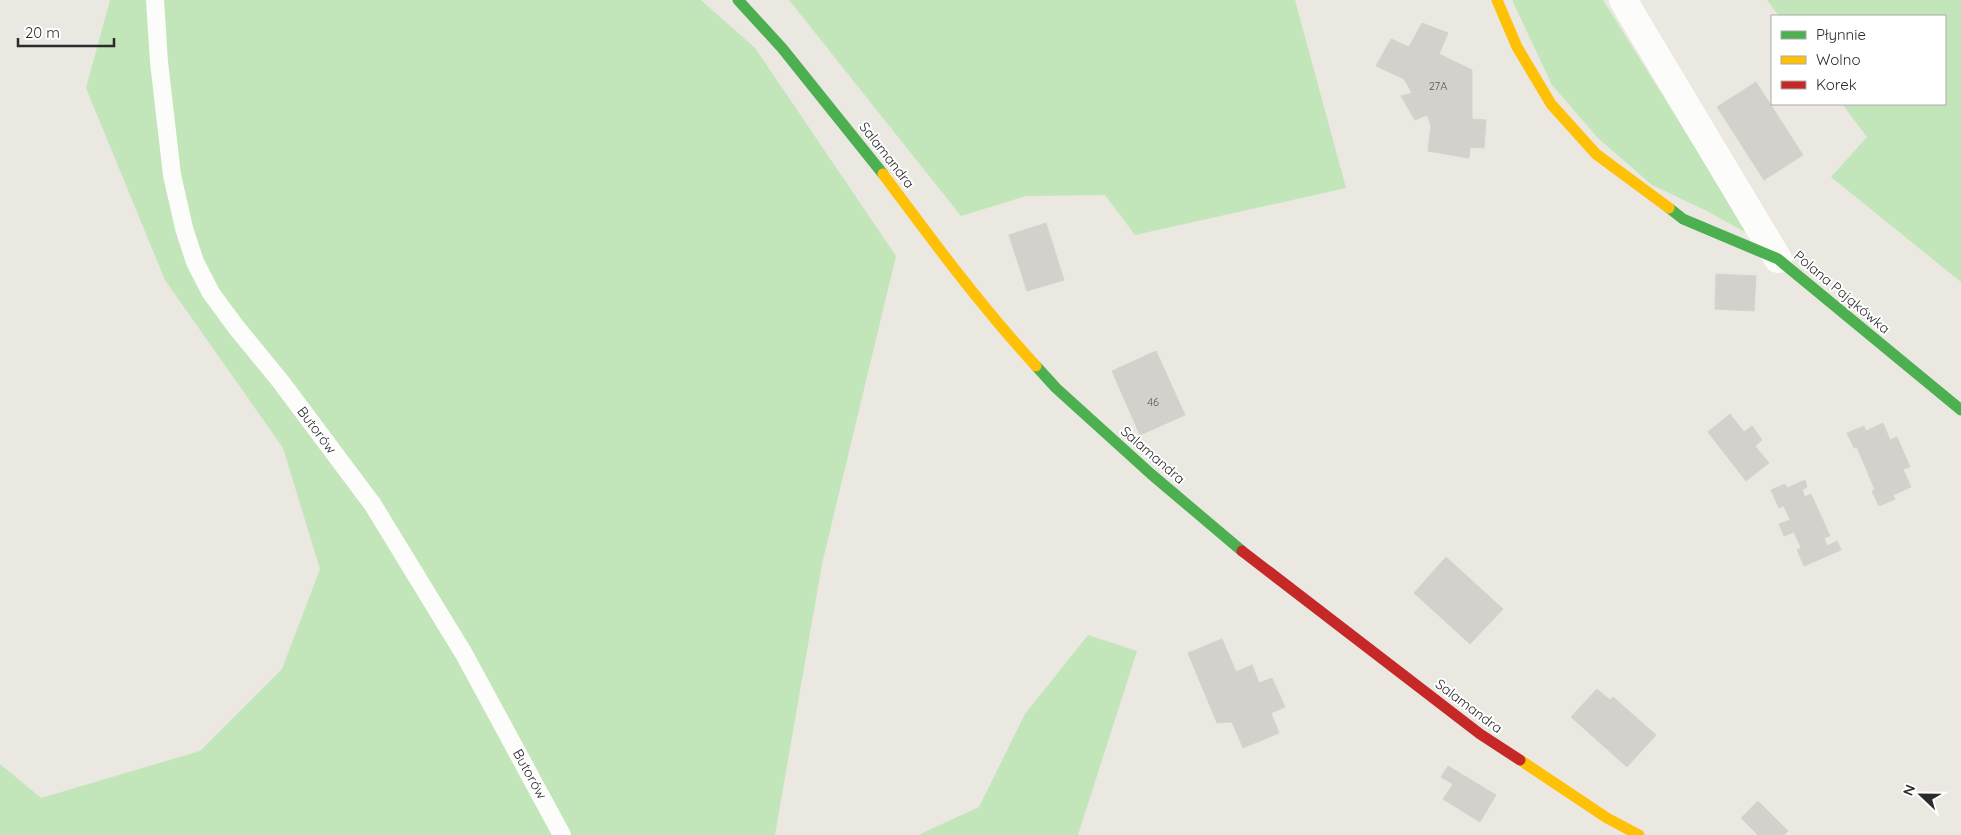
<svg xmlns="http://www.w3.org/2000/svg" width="1961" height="835" font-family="Quicksand,sans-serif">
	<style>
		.green { fill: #c2e6b9 }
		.building { fill: #d3d1cc; stroke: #d5d3cd }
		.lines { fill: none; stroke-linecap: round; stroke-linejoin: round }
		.lane { stroke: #fcfcfa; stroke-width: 18 }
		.street { stroke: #fcfcfa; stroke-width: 28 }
		.fast { stroke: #4caf50; stroke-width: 11 }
		.slow { stroke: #ffc107; stroke-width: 11 }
		.jam { stroke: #c62828; stroke-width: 11 }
		.labels { text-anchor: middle; stroke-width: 4; stroke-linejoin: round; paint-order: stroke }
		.number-label { font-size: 11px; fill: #565554 }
		.street-label { font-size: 14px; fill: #2b2b2b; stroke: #fff }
	</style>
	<rect width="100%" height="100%" fill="#eae8e0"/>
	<path class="green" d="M110,0H701L755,48L896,256L822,564L775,835H0V764L41,798L200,751L282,669L320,569L283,448L165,280L86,88Z
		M789,0H1295L1346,188L1135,235L1105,195L1026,196L961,216Z
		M1512,0H1603L1738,216L1745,232L1705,210L1652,185L1598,138L1552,85Z
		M1767,0H1961V282L1831,177L1867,137L1842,104H1945V16H1779Z
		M1088,635L1137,651L1078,835H918L979,807L1025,714Z"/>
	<path class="building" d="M1422,23L1448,33L1439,54L1472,70V119L1486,120L1484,148L1470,147L1469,158L1428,151L1431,126L1427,115L1415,120L1401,96L1412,93L1404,79L1376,66L1391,39L1409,47Z
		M1756,82L1803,155L1764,180L1717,107Z
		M1046,223L1064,280L1027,291L1009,235Z
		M1716,274L1756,276L1754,311L1715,309Z
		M1156,351L1185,415L1140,435L1112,371Z
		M1730,414L1744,432L1752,426L1762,440L1755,446L1769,463L1746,481L1708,432Z
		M1883,423L1890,440L1897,437L1910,467L1903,469L1911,487L1893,495L1895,499L1879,506L1872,491L1875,490L1857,447L1854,448L1847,433L1864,426L1866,431Z
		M1805,480L1807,487L1802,490L1805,497L1811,494L1830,536L1824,538L1827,546L1837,541L1841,550L1804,566L1797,550L1801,548L1794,532L1784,536L1779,524L1790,520L1784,506L1779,508L1771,490L1785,484L1787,488Z
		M1446,557L1503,609L1470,644L1414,593Z
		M1222,639L1236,672L1252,665L1259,683L1272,678L1285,707L1271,713L1279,733L1243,748L1232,722L1217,723L1188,653Z
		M1597,689L1610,700L1613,697L1656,735L1627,767L1571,717Z
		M1448,766L1496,795L1480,822L1443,799L1453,784L1441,777Z
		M1758,801L1788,831L1784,835H1758L1741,818Z"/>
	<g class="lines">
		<path class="lane" d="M155,0L159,62L172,175L184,228L195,262L211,293L236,327L281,382L373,505L464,654L562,835"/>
		<path class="street" d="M1623,0L1778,259"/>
		<path class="fast" d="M738,0L782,48L883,174
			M1669,208L1683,219L1778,259L1961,410
			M1036,366L1056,388L1151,474L1242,551"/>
		<path class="slow" d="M1497,0L1517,47L1551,104L1596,154L1669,208
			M883,174C932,240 980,305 1036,366
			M1520,760L1607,818L1639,835"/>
		<path class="jam" d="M1242,551L1480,734L1520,760"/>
	</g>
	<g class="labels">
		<g class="number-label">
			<text x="1438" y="90">27A</text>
			<text x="1153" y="406">46</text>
		</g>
		<g class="street-label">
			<text transform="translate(887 155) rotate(52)" y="5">Salamandra</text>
			<text transform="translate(1842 292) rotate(40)" y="5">Polana Pająkówka</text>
			<text transform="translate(317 430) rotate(53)" y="5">Butorów</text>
			<text transform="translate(1153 455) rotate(41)" y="5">Salamandra</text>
			<text transform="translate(1469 706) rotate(37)" y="5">Salamandra</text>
			<text transform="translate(530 774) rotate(61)" y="5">Butorów</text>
		</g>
	</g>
	<rect x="1771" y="15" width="175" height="90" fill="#ffffff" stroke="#aaaaaa"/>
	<rect x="1781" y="31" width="25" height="8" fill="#4caf50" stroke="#aaaaaa"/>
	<text x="1816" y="40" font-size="15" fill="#2b2b2b">Płynnie</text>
	<rect x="1781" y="56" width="25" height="8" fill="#ffc107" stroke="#aaaaaa"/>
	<text x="1816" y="65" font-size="15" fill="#2b2b2b">Wolno</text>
	<rect x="1781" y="81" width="25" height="8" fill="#c62828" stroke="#aaaaaa"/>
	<text x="1816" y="90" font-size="15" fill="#2b2b2b">Korek</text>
	<g transform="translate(1921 795) rotate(292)" stroke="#ffffff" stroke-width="4" paint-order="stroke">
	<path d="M0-4L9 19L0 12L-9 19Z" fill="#2b2b2b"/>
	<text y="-8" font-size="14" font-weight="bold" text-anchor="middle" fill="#2b2b2b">N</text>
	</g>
	<path d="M18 38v8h96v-8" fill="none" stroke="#2b2b2b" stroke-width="2.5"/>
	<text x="25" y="38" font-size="15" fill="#2b2b2b" stroke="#ffffff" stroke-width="4" paint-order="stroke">20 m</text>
</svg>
